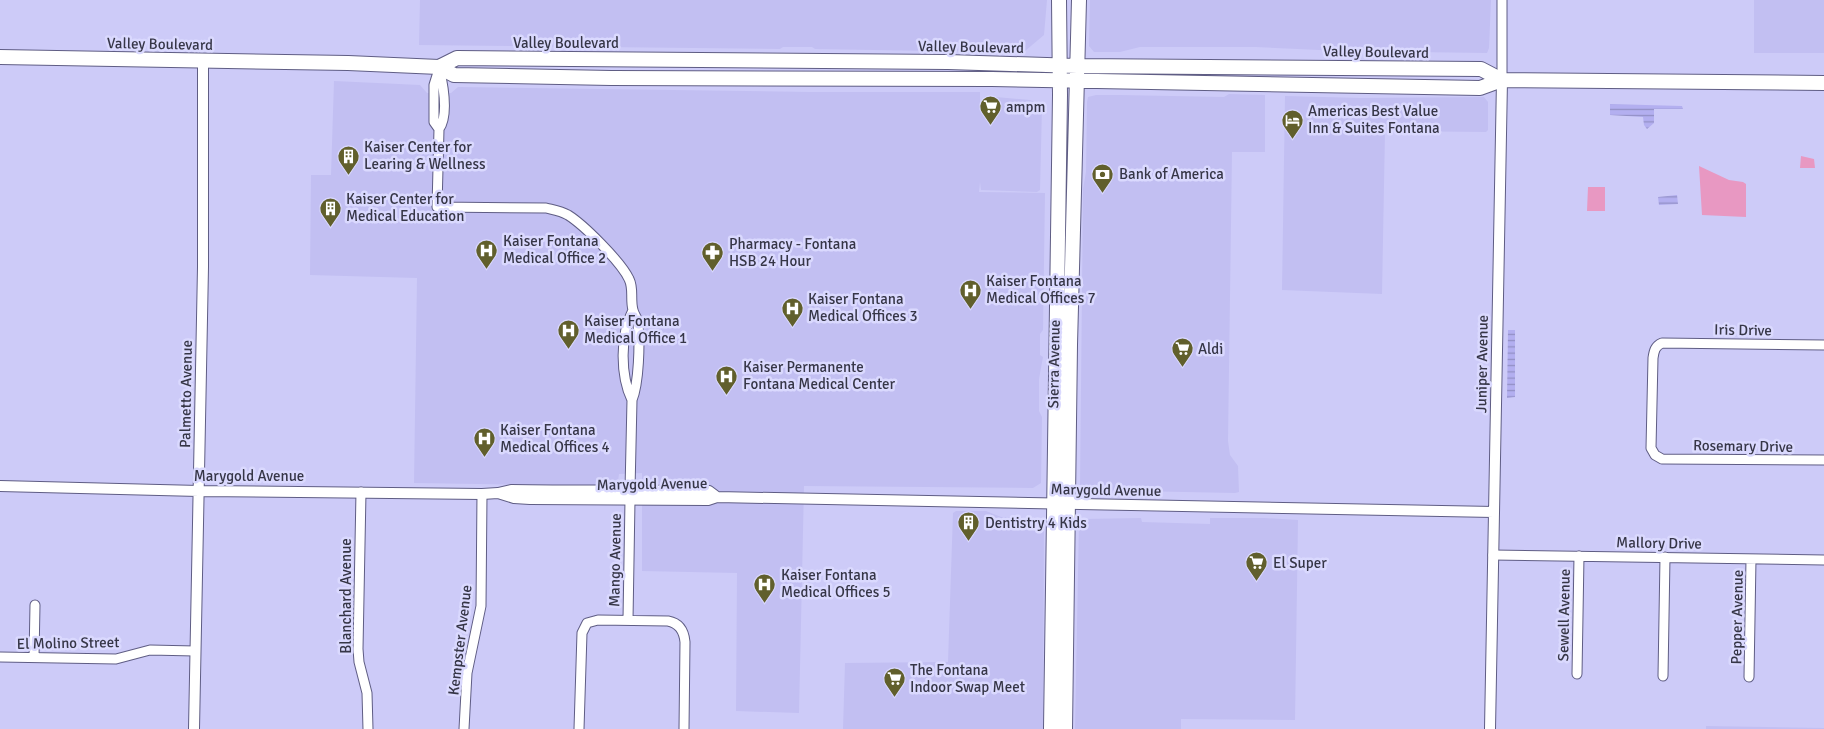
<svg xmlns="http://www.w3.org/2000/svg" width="1824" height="729" font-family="Signika,sans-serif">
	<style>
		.built { fill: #c2bff2 }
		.green { fill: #e898c2 }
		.water { fill: url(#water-rules) }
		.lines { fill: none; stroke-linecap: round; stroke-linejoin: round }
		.minor-casing { stroke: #5f5d84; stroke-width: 11 }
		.tertiary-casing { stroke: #5f5d84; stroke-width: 12 }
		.primary-casing { stroke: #5f5d84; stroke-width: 16 }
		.minor { stroke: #fff; stroke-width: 9 }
		.tertiary { stroke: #fff; stroke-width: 10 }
		.primary { stroke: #fff; stroke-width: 14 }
		.labels { text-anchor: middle; stroke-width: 5; stroke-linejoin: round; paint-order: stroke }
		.street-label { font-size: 15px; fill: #363647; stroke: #dad9fe }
		.poi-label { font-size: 15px; fill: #363647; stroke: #dad9fe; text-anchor: start }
	</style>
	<defs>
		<pattern id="water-rules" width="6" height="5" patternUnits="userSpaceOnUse" patternTransform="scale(1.25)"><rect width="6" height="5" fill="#b3aff0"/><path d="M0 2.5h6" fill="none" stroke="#928fc4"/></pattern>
	</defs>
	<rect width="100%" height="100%" fill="#cdcbf8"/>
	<path class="built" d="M420,0H1047L1044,35L1025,51L991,52L815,49L812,47H783L780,49L419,45Z
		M1090,0H1491L1489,48L1487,53L1341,51L1256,47H1140L1120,52H1094L1089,46Z
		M1754,0H1824V53H1754Z
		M334,81L420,85L427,93H451L458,87L810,92H980V111L985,96L1030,100L1042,106L1040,190L1037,192L981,190L980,182L979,192L1045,193L1043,330L1040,334V355L1043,357L1039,379V411L1042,417L1041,483L1033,488L804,486L799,713L736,711L737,573L642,571V473L619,474L618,481L610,486L414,483L417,278L310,275L311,175H331Z
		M1229,94L1265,95V152H1232L1228,441L1230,455L1238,466L1239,492L1235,493L1083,490L1080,488L1083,189L1086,172L1087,102L1088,97L1096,95H1119L1224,97Z
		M1285,96L1361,98L1484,97L1488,102V130L1486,132L1385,131L1382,294L1282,290Z
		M956,511H986L1001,517L1038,518L1044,523L1043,729H843L845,663L948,662L953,513Z
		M1141,518L1142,522L1210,524V518H1264L1298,520L1295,720L1181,719V729H1075L1079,522L1083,519Z
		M1706,726L1824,728V729H1706Z"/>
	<path class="green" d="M1801,156L1814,159L1815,168H1800Z
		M1699,166L1729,180L1743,182L1746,184V217L1702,215Z
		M1588,187H1605V211H1587Z"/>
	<path class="water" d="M1610,104L1682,106L1683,109H1654V123L1647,129L1644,125L1643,117L1610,115Z
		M1677,195L1678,204L1659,205L1658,197Z
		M1508,330H1515V397L1507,398Z"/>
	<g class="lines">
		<defs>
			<path id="minor" d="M1502,0V80
				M439,67C443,84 449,115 439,129L437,207L546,208C554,210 561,211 568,215C584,225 621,262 629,279C634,289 630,299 633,310C634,315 638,318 638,324C640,343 639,383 632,400L630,490
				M439,129L434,122V85L439,69
				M1824,345L1662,343C1655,346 1654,351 1653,358L1651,448L1655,455L1662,459L1824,460
				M632,400C620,375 620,335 633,310
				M361,492L358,649L359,662L367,693L368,729
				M1493,555L1824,560
				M628,620L630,500
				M0,657L116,659L150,650L195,651
				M34,657L35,605
				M1577,674L1579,556
				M1663,676L1665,557
				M1749,677L1751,559
				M464,729L467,673L481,606L482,494
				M579,729L582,633L587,623L598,620L668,621C679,623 684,631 685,642L684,729"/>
			<path id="tertiary" d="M0,486L199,491L482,494L498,493L511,490C577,491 643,490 709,491L717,497
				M498,493L514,498L530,499L708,500L717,497L1494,512
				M194,729L203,267V60
				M1490,729L1502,80"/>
			<path id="primary" d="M0,57L348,63L439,67L454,75L611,78L992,79L1480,88L1502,80L1824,83
				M439,67L457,58L948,62L1077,66L1481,69L1502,80
				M1051,729L1060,95L1059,0
				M1065,729L1070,345L1079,0"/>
		</defs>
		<use href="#minor" class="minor-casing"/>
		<use href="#tertiary" class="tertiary-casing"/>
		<use href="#primary" class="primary-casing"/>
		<use href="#minor" class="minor"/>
		<use href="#tertiary" class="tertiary"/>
		<use href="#primary" class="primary"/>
	</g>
	<defs>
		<symbol id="supermarket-pin" viewBox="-11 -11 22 30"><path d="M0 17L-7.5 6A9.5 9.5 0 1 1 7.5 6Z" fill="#615f2c" stroke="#dad9fe"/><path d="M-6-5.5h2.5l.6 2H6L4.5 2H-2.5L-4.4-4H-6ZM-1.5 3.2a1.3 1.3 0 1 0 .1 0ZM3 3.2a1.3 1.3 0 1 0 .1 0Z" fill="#fff"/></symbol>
		<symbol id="hotel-pin" viewBox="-11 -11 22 30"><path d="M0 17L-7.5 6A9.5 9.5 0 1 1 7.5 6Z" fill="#615f2c" stroke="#dad9fe"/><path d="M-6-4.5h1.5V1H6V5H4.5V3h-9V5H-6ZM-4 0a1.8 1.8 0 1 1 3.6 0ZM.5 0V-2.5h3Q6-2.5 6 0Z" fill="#fff"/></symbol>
		<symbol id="building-pin" viewBox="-11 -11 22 30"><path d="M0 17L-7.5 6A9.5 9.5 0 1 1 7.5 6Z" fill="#615f2c" stroke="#dad9fe"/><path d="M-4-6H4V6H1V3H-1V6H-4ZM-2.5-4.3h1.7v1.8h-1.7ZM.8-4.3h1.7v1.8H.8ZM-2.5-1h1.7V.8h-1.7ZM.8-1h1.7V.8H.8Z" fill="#fff"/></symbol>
		<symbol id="bank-pin" viewBox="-11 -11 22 30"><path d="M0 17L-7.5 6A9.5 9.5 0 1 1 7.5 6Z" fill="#615f2c" stroke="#dad9fe"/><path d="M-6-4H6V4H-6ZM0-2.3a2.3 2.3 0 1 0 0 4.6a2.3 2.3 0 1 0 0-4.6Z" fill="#fff"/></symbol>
		<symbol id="hospital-pin" viewBox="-11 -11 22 30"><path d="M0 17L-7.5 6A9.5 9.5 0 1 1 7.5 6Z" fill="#615f2c" stroke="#dad9fe"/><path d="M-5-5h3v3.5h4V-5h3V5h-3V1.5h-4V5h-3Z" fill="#fff"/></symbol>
		<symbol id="pharmacy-pin" viewBox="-11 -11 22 30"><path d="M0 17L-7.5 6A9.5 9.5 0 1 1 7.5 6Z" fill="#615f2c" stroke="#dad9fe"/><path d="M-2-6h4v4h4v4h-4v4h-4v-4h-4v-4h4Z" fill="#fff"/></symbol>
	</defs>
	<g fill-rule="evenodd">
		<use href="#supermarket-pin" x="978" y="94" width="25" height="34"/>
		<use href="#hotel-pin" x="1280" y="108" width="25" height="34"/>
		<use href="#building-pin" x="336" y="144" width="25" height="34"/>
		<use href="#bank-pin" x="1090" y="162" width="25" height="34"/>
		<use href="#building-pin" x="318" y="196" width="25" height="34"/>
		<use href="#hospital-pin" x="474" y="238" width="25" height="34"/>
		<use href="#pharmacy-pin" x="700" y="240" width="25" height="34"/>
		<use href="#hospital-pin" x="958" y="278" width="25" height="34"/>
		<use href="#hospital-pin" x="780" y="296" width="25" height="34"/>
		<use href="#hospital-pin" x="556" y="318" width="25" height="34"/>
		<use href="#supermarket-pin" x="1170" y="336" width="25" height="34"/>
		<use href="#hospital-pin" x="714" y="364" width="25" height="34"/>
		<use href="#hospital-pin" x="472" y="426" width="25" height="34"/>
		<use href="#building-pin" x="956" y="510" width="25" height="34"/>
		<use href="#supermarket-pin" x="1244" y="550" width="25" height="34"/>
		<use href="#hospital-pin" x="752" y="572" width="25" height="34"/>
		<use href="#supermarket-pin" x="882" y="666" width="25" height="34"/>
	</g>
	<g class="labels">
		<g class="street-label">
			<text x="566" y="48">Valley Boulevard</text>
			<text transform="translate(160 44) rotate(1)" y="5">Valley Boulevard</text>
			<text transform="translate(971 47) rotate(1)" y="5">Valley Boulevard</text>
			<text transform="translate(1376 52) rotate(1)" y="5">Valley Boulevard</text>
			<text transform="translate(1743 330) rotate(1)" y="5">Iris Drive</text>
			<text transform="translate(1054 364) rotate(-89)" y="5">Sierra Avenue</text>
			<text transform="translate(1482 364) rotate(-89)" y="5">Juniper Avenue</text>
			<text transform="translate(186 394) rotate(-89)" y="5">Palmetto Avenue</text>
			<text transform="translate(1743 446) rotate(1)" y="5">Rosemary Drive</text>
			<text x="249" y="481">Marygold Avenue</text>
			<text transform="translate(652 484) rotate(-1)" y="5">Marygold Avenue</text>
			<text transform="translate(1106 490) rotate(1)" y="5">Marygold Avenue</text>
			<text transform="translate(1659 543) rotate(1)" y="5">Mallory Drive</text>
			<text transform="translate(615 560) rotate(-89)" y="5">Mango Avenue</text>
			<text transform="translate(346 596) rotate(-90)" y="5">Blanchard Avenue</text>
			<text transform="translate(1564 615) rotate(-89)" y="5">Sewell Avenue</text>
			<text transform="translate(1737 617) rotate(-89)" y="5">Pepper Avenue</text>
			<text transform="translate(460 640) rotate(-83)" y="5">Kempster Avenue</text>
			<text transform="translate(68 643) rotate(-1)" y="5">El Molino Street</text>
		</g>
		<g class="poi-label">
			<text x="1006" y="112">ampm</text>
			<text x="1308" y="116">Americas Best Value<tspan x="1308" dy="17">Inn &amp; Suites Fontana</tspan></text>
			<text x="364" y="152">Kaiser Center for<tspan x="364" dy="17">Learing &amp; Wellness</tspan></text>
			<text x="1119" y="179">Bank of America</text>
			<text x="346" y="204">Kaiser Center for<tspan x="346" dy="17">Medical Education</tspan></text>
			<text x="503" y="246">Kaiser Fontana<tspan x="503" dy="17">Medical Office 2</tspan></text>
			<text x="729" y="249">Pharmacy - Fontana<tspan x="729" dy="17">HSB 24 Hour</tspan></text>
			<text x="986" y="286">Kaiser Fontana<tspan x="986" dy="17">Medical Offices 7</tspan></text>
			<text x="808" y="304">Kaiser Fontana<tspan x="808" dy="17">Medical Offices 3</tspan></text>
			<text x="584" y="326">Kaiser Fontana<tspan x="584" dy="17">Medical Office 1</tspan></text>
			<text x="1198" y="354">Aldi</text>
			<text x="743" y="372">Kaiser Permanente<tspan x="743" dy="17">Fontana Medical Center</tspan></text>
			<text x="500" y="435">Kaiser Fontana<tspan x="500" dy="17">Medical Offices 4</tspan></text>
			<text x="985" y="528">Dentistry 4 Kids</text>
			<text x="1273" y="568">El Super</text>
			<text x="781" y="580">Kaiser Fontana<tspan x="781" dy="17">Medical Offices 5</tspan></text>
			<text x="910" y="675">The Fontana<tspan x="910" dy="17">Indoor Swap Meet</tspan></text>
		</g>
	</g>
</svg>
